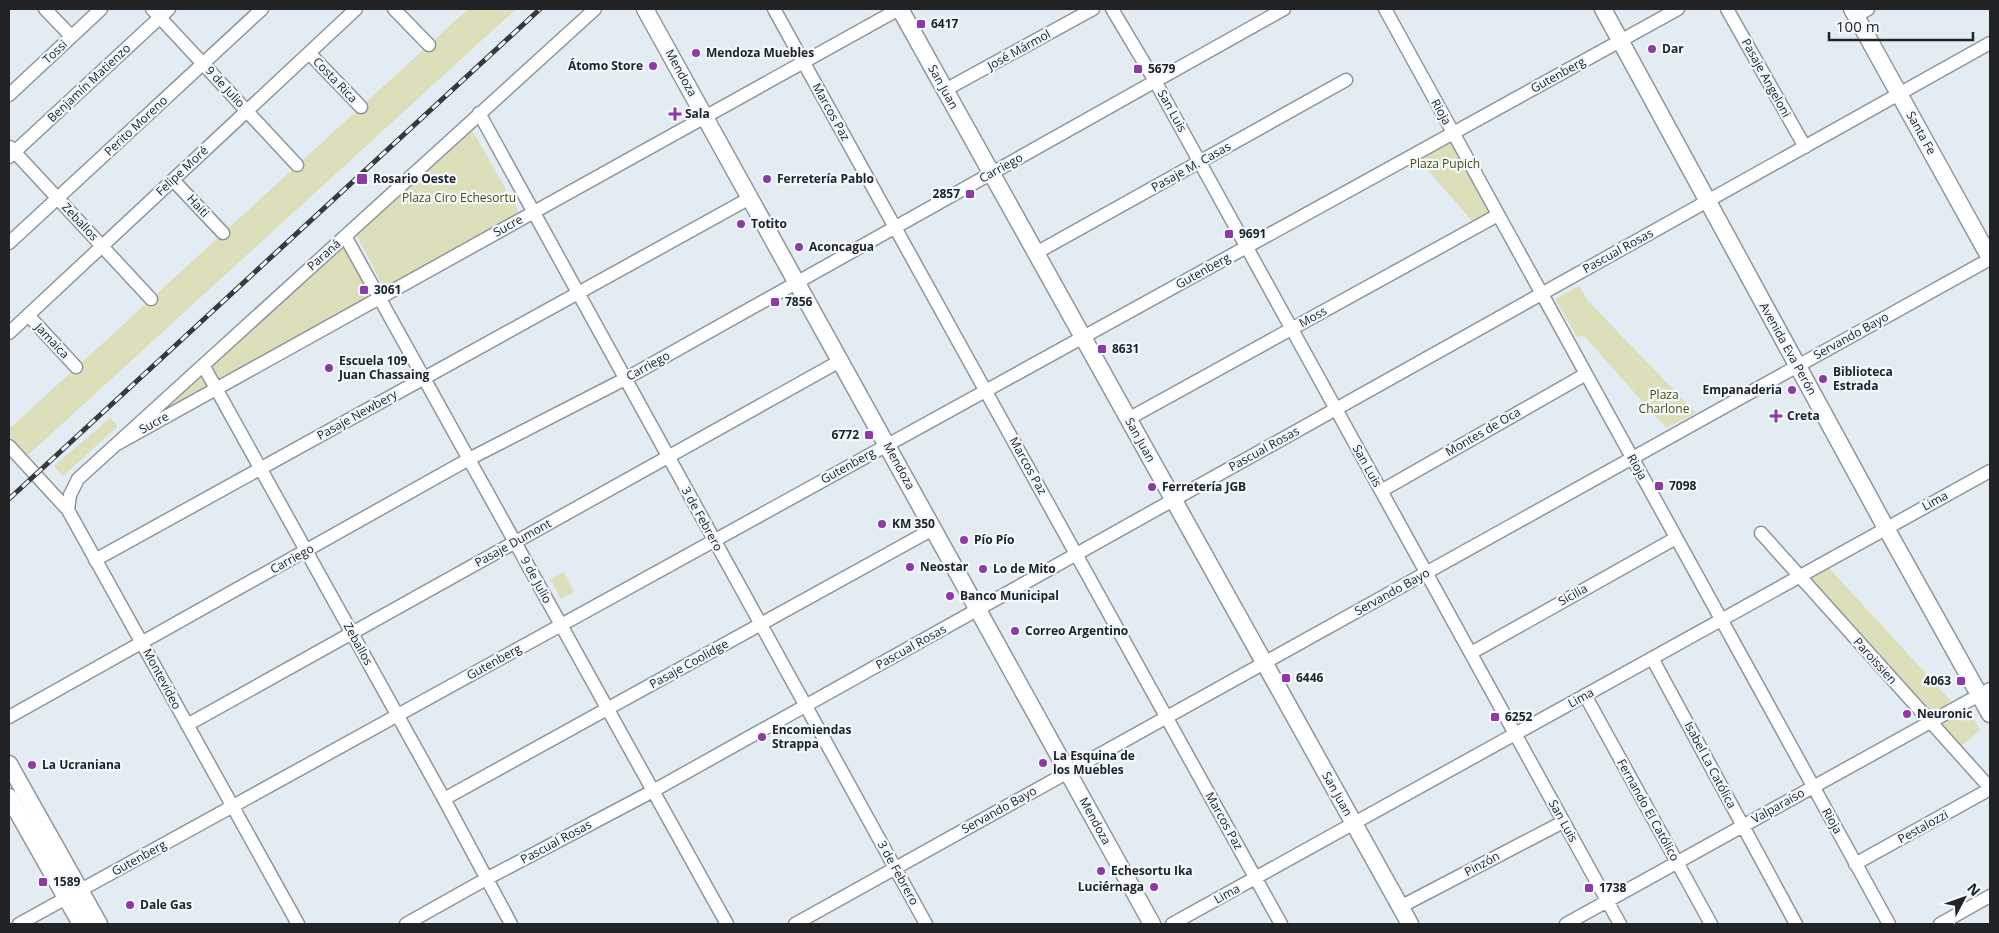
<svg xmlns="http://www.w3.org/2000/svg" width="1999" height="933" font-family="'Open Sans',sans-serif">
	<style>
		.green { fill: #dcdfba }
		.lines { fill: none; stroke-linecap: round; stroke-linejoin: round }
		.minor-casing { stroke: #8e969c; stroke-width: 15 }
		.major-casing { stroke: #8e969c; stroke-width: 19 }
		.minor { stroke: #fff; stroke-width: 12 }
		.major { stroke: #fff; stroke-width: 16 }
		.rail-casing { stroke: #363a3d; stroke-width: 5 }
		.rail { stroke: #f2f9fe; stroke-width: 3; stroke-dasharray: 9; stroke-linecap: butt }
		.poi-dot { fill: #8e39a7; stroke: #f2f9fe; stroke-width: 2 }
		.labels { text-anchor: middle; stroke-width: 4.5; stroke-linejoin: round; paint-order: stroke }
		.poi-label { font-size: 12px; font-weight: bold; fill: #212427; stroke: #f2f9fe; text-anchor: start }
		.street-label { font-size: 12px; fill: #212427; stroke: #f2f9fe }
		.park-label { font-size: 12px; fill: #4c4d07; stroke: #f2f9fe }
	</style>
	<rect width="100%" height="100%" fill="#e3ecf2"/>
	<path class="green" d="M468,9H516L27,456L9,436V429Z
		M471,128L521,216L384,288L356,234Z
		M1450,139L1492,215L1475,224L1416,157Z
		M342,243L373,297L219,384L208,364Z
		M1579,286L1588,301L1696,413L1666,428L1584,336L1577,337L1555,299Z
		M202,371L211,387L139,428Z
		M110,418L118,426L63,476L54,466Z
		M1829,568L1952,702L1931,715L1808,581Z
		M564,572L574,592L561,599L550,579Z
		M1968,710L1980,730L1959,748L1940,726Z"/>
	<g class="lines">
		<defs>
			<path id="minor" d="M45,9L71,36
				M152,9L297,165
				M394,9L429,45
				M774,9L1281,924
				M1112,9L1155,81L1620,924
				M1385,9L1889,924
				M1727,9L1805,147
				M1856,16L1868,9
				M309,53L361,107
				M945,90L1093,9
				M9,95L101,9
				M479,113L926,924
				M10,147L151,299
				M9,157L169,9
				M173,180L223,233
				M345,236L727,924
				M9,243L262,9
				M1036,253L1346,80
				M28,315L76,367
				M9,333L356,9
				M203,365L444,799L511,924
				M1128,419L1498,215
				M117,444L899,9
				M9,446L68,510L298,924
				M1381,491L1586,374
				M68,510L70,495L78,479L595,9
				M1761,533L1990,788
				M95,560L750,198
				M1471,653L1676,538
				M1652,658L1796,924
				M1585,695L1711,924
				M9,717L469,459L625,379L1284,9
				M187,725L840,361
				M444,799L933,529
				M1855,864L1990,789
				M1400,907L1563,822
				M19,924L1678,9
				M406,924L486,879L653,791L1990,43
				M795,924L1990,259
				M1172,924L1990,471
				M1566,924L1990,689
				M1940,924L1990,896"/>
			<path id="major" d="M645,9L1152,924
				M900,9L1410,924
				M1603,9L1886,528L1990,714
				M1852,9L1990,258
				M9,764L99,924
				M9,797L81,924"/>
		</defs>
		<use href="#minor" class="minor-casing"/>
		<use href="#major" class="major-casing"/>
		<use href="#minor" class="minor"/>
		<use href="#major" class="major"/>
		<defs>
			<path id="rail" d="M9,499L540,9"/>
		</defs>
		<use href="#rail" class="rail-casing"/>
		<use href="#rail" class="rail"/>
	</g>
	<g class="poi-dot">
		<rect x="916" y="19" width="10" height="10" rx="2.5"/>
		<circle cx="1652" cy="49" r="5"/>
		<circle cx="696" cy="53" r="5"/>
		<circle cx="653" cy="66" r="5"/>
		<rect x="1133" y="64" width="10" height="10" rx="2.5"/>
		<path d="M672.5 106.5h5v5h5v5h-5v5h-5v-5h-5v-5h5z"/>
		<rect x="356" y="173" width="12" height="12" rx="2.5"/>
		<circle cx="767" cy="179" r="5"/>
		<rect x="965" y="189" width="10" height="10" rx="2.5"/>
		<circle cx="741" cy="224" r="5"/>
		<rect x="1224" y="229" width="10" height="10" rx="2.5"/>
		<circle cx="799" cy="247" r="5"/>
		<rect x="359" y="285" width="10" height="10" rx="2.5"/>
		<rect x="770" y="297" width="10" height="10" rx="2.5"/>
		<rect x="1097" y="344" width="10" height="10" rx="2.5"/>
		<circle cx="329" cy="368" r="5"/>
		<circle cx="1823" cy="379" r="5"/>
		<circle cx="1792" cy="390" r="5"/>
		<path d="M1773.5 408.5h5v5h5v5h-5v5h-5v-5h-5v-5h5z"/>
		<rect x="864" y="430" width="10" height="10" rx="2.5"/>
		<rect x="1654" y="481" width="10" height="10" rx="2.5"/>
		<circle cx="1152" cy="487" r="5"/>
		<circle cx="882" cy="524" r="5"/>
		<circle cx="964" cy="540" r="5"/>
		<circle cx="910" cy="567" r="5"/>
		<circle cx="983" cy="569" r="5"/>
		<circle cx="950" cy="596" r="5"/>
		<circle cx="1015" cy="631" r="5"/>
		<rect x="1281" y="673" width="10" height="10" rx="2.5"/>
		<rect x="1956" y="676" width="10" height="10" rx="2.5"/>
		<circle cx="1907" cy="714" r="5"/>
		<rect x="1490" y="712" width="10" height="10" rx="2.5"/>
		<circle cx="762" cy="737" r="5"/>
		<circle cx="1043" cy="763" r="5"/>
		<circle cx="32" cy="765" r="5"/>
		<circle cx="1101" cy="871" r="5"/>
		<rect x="38" y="877" width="10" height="10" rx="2.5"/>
		<circle cx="1154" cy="887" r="5"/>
		<rect x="1584" y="883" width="10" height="10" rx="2.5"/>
		<circle cx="130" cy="905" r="5"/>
	</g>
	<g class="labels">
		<g class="poi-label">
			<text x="931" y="28">6417</text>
			<text x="1662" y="53">Dar</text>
			<text x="706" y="57">Mendoza Muebles</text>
			<text x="643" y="70" text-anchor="end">Átomo Store</text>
			<text x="1148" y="73">5679</text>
			<text x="685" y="118">Sala</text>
			<text x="373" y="183">Rosario Oeste</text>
			<text x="777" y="183">Ferretería Pablo</text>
			<text x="960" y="198" text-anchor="end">2857</text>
			<text x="751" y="228">Totito</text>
			<text x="1239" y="238">9691</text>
			<text x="809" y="251">Aconcagua</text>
			<text x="374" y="294">3061</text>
			<text x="785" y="306">7856</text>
			<text x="1112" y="353">8631</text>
			<text x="339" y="365">Escuela 109<tspan x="339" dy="14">Juan Chassaing</tspan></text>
			<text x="1833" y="376">Biblioteca<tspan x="1833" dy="14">Estrada</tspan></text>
			<text x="1782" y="394" text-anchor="end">Empanaderia</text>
			<text x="1787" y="420">Creta</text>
			<text x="859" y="439" text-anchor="end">6772</text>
			<text x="1669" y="490">7098</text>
			<text x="1162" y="491">Ferretería JGB</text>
			<text x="892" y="528">KM 350</text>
			<text x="974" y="544">Pío Pío</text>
			<text x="920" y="571">Neostar</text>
			<text x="993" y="573">Lo de Mito</text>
			<text x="960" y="600">Banco Municipal</text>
			<text x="1025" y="635">Correo Argentino</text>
			<text x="1296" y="682">6446</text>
			<text x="1951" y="685" text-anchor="end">4063</text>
			<text x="1917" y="718">Neuronic</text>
			<text x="1505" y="721">6252</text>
			<text x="772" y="734">Encomiendas<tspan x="772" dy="14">Strappa</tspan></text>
			<text x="1053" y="760">La Esquina de<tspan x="1053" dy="14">los Muebles</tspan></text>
			<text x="42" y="769">La Ucraniana</text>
			<text x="1111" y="875">Echesortu Ika</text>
			<text x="53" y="886">1589</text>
			<text x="1144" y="891" text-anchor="end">Luciérnaga</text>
			<text x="1599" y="892">1738</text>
			<text x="140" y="909">Dale Gas</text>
		</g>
		<g class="street-label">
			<text transform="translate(1019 50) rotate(-29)" y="4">José Mármol</text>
			<text transform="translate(55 52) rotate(-43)" y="4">Tossi</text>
			<text transform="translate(681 73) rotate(61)" y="4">Mendoza</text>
			<text transform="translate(1558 75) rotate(-29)" y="4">Gutenberg</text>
			<text transform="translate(1766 78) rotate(61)" y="4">Pasaje Angeloni</text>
			<text transform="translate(335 80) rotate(46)" y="4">Costa Rica</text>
			<text transform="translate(89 83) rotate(-43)" y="4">Benjamín Matienzo</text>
			<text transform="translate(225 87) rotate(47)" y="4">9 de Julio</text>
			<text transform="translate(943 87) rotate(61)" y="4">San Juan</text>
			<text transform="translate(1172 111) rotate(61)" y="4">San Luis</text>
			<text transform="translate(831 112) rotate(61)" y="4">Marcos Paz</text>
			<text transform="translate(1441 112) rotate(61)" y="4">Rioja</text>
			<text transform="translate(136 126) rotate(-43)" y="4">Perito Moreno</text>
			<text transform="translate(1921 133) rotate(61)" y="4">Santa Fe</text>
			<text transform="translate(1191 167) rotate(-29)" y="4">Pasaje M. Casas</text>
			<text transform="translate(1001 168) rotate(-29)" y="4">Carriego</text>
			<text transform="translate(182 171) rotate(-43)" y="4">Felipe Moré</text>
			<text transform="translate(198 206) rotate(47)" y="4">Haiti</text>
			<text transform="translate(80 222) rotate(47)" y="4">Zeballos</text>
			<text transform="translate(508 226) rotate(-29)" y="4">Sucre</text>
			<text transform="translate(1618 251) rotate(-29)" y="4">Pascual Rosas</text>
			<text transform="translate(324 255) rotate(-42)" y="4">Paraná</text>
			<text transform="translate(1203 271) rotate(-29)" y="4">Gutenberg</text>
			<text transform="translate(1313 317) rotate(-29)" y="4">Moss</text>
			<text transform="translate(1851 336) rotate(-29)" y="4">Servando Bayo</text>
			<text transform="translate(52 341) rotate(47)" y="4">Jamaica</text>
			<text transform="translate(1788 349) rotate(61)" y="4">Avenida Eva Perón</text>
			<text transform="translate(648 366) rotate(-29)" y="4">Carriego</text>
			<text transform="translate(357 415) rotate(-29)" y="4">Pasaje Newbery</text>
			<text transform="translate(154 423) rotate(-29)" y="4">Sucre</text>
			<text transform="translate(1483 432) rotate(-30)" y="4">Montes de Oca</text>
			<text transform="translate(1140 440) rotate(61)" y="4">San Juan</text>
			<text transform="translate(1264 449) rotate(-29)" y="4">Pascual Rosas</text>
			<text transform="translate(848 466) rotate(-29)" y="4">Gutenberg</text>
			<text transform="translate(899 466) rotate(61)" y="4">Mendoza</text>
			<text transform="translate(1028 466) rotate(61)" y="4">Marcos Paz</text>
			<text transform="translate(1367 466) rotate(61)" y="4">San Luis</text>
			<text transform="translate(1637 467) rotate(61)" y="4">Rioja</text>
			<text transform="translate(1935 501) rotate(-29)" y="4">Lima</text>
			<text transform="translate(702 519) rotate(61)" y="4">3 de Febrero</text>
			<text transform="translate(513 543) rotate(-29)" y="4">Pasaje Dumont</text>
			<text transform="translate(292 559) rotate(-29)" y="4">Carriego</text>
			<text transform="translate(536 580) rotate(61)" y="4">9 de Julio</text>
			<text transform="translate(1392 592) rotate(-29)" y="4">Servando Bayo</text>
			<text transform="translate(1573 595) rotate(-29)" y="4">Sicilia</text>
			<text transform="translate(358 644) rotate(61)" y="4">Zeballos</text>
			<text transform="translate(911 647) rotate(-29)" y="4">Pascual Rosas</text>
			<text transform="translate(1875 661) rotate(48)" y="4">Paroissien</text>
			<text transform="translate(494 662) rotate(-29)" y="4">Gutenberg</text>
			<text transform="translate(689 664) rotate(-29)" y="4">Pasaje Coolidge</text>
			<text transform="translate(162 679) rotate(62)" y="4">Montevideo</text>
			<text transform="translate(1581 698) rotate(-29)" y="4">Lima</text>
			<text transform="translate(1710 765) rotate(62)" y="4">Isabel La Católica</text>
			<text transform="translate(1337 794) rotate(61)" y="4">San Juan</text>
			<text transform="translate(1778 806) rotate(-29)" y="4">Valparaíso</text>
			<text transform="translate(999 810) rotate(-29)" y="4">Servando Bayo</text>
			<text transform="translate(1648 810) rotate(61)" y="4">Fernando El Católico</text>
			<text transform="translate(1095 821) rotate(61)" y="4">Mendoza</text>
			<text transform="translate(1224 821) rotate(61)" y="4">Marcos Paz</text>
			<text transform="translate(1563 821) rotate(61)" y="4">San Luis</text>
			<text transform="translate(1832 821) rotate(61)" y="4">Rioja</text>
			<text transform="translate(1923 827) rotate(-29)" y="4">Pestalozzi</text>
			<text transform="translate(556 842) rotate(-28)" y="4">Pascual Rosas</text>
			<text transform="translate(139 858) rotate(-29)" y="4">Gutenberg</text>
			<text transform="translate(1482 864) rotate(-28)" y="4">Pinzón</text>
			<text transform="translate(898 873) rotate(61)" y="4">3 de Febrero</text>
			<text transform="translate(1227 894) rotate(-29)" y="4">Lima</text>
		</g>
		<g class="park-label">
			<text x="1445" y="168">Plaza Pupich</text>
			<text x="459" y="202">Plaza Ciro Echesortu</text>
			<text x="1664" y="399">Plaza<tspan x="1664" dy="14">Charlone</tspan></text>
		</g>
	</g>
	<rect width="1999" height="933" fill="none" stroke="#212427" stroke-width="20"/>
	<g transform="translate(1964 898) rotate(49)" stroke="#f2f9fe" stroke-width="4" paint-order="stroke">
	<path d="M0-4L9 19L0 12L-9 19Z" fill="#212427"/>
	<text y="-8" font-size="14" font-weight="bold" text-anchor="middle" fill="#212427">N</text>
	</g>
	<path d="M1829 32v8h144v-8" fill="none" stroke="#212427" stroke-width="2.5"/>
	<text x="1836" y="32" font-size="15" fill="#212427" stroke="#f2f9fe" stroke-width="4" paint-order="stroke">100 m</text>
</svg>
